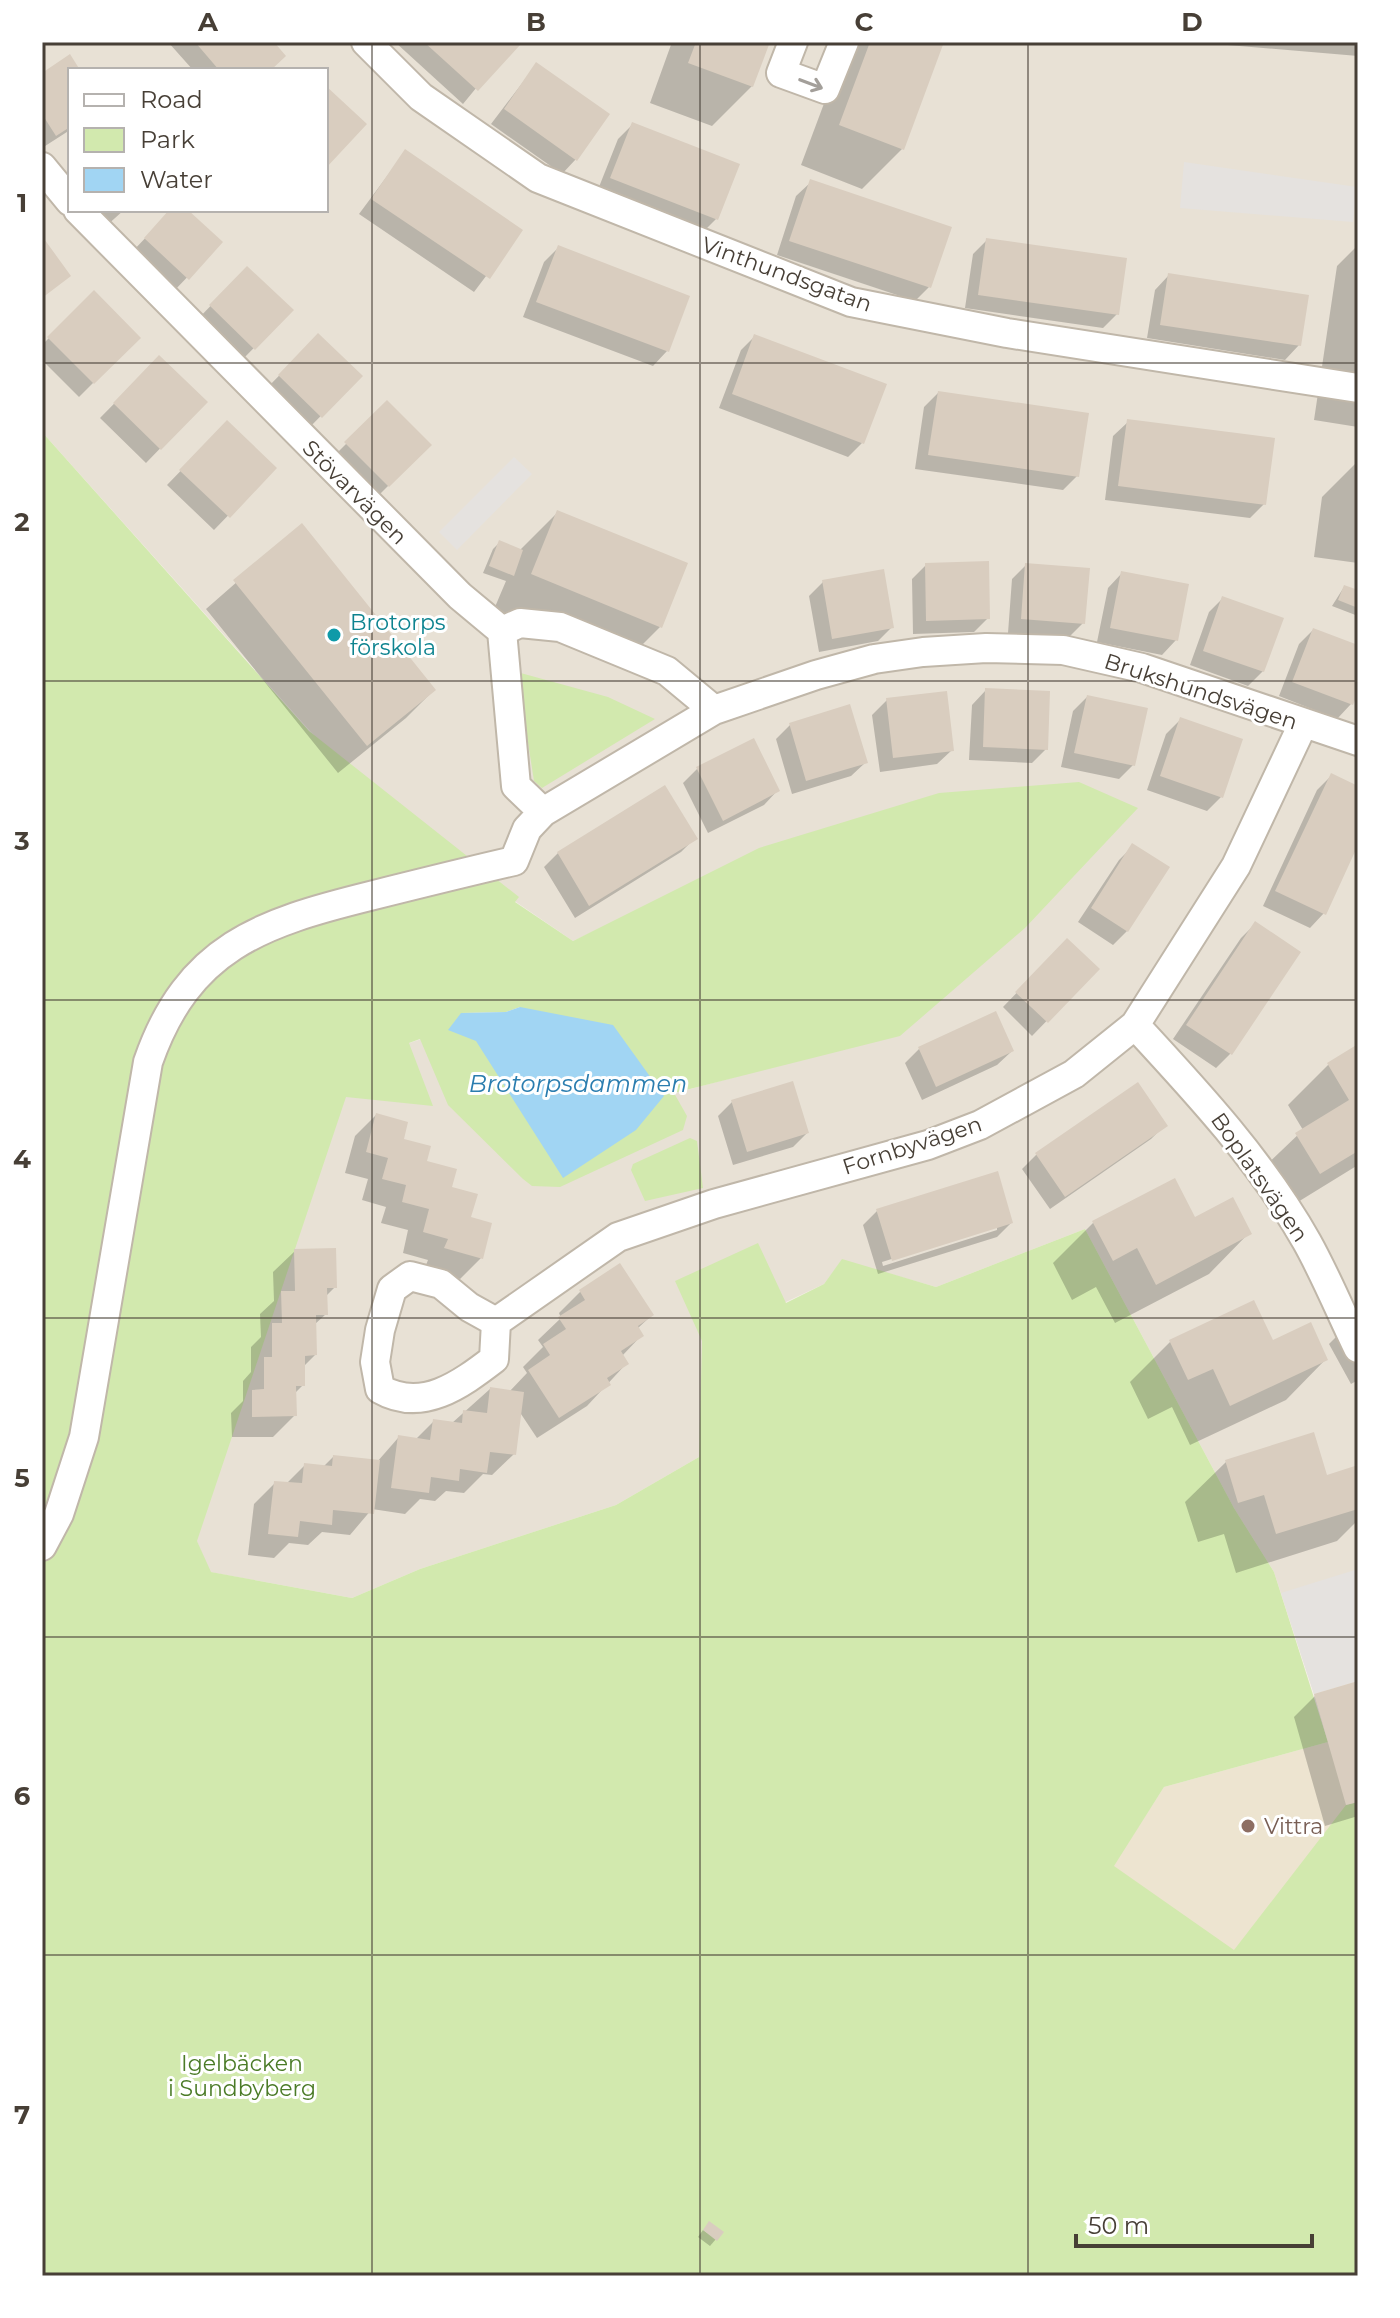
<svg xmlns="http://www.w3.org/2000/svg" width="1400" height="2318" font-family="Montserrat,sans-serif">
	<style>
		.residential { fill: #e8e1d5; fill-rule: evenodd }
		.education { fill: #ede4d0 }
		.green { fill: #d2e9ae; fill-rule: evenodd }
		.parking { fill: #e5e2df }
		.water { fill: #a1d5f3 }
		.shadow { fill: #0003; fill-rule: evenodd }
		.building { fill: #d9cdbf }
		.lines { fill: none; stroke-linecap: round; stroke-linejoin: round }
		.street-casing { stroke: #c0b7a9; stroke-width: 32 }
		.street { stroke: #fff; stroke-width: 28 }
		.oneway { stroke: #a39f9a }
		.grid { fill: none; stroke: #473f36; stroke-width: 2; stroke-opacity: 0.55 }
		.culture-dot { fill: #0f9aa8; stroke: #fff; stroke-width: 3 }
		.education-dot { fill: #8d6e63; stroke: #fff; stroke-width: 3 }
		.labels { text-anchor: middle; stroke-width: 6; stroke-linejoin: round; paint-order: stroke }
		.street-label { font-size: 22px; fill: #473f36; stroke: #fff }
		.culture-label { font-size: 22px; fill: #0d838f; stroke: #fff; text-anchor: start }
		.education-label { font-size: 22px; fill: #785e54; stroke: #fff; text-anchor: start }
		.park-label { font-size: 22px; fill: #4b7b27; stroke: #fff }
		.water-label { font-size: 24px; font-style: italic; fill: #2a7daf; stroke: #fff }
		.neatline { fill: none; stroke: #473f36; stroke-width: 3 }
		.grid-label { font-size: 26px; text-anchor: middle; font-weight: bold; fill: #473f36 }
	</style>
	<rect width="100%" height="100%" fill="#f4efe7"/>
	<path class="residential" d="M42,42H1358V1681L1314,1694L1274,1572L1234,1508L1085,1229L936,1287L842,1260L824,1284L703,1341L699,1457L616,1505L420,1569L352,1598L210,1572L184,1511L323,1094L374,1055L448,1030L664,1096L769,1068L620,919L573,941L380,809L42,432ZM70,70H326V210H70Z"/>
	<path class="education" d="M1358,1681V2014L1310,2005L1113,1866L1164,1787L1328,1742L1314,1694Z"/>
	<path class="green" d="M42,432L309,731L519,897L515,902L573,941L759,848L939,793L1079,782L1138,808L1025,928L900,1036L674,1093L687,1116L683,1130L560,1187L532,1186L523,1179L448,1105L420,1039L409,1043L433,1106L346,1097L197,1541L211,1572L352,1598L420,1569L616,1505L699,1457L702,1341L675,1281L758,1243L786,1303L824,1284L842,1259L936,1287L1085,1229L1234,1508L1274,1572L1328,1742L1164,1787L1114,1866L1234,1950L1346,1805L1358,1802V2276H42ZM520,1007L504,1080L461,1013L506,1012Z
		M517,672L608,697L655,719L542,788L534,781Z
		M690,1138L697,1141L703,1188L645,1201L631,1170L633,1164Z"/>
	<path class="parking" d="M1184,162L1357,187L1353,222L1180,208Z
		M514,457L532,474L457,550L439,532Z
		M1358,1569V1681L1314,1694L1281,1593Z"/>
	<path class="water" d="M520,1007L613,1025L664,1096L636,1130L563,1178L476,1041L448,1030L461,1013L506,1012Z"/>
	<path class="shadow" d="M168,42H271L269,70H193Z
		M395,42H514L463,104Z
		M672,42H768L752,86L712,126L650,103Z
		M847,42H942L902,149L862,189L801,165Z
		M1192,42H1358V56Z
		M69,57L78,70H70V130L42,148V75Z
		M536,65L576,159L562,174L491,124Z
		M632,125L716,219L702,233L597,192L618,139Z
		M405,152L520,231L474,292L359,214Z
		M811,182L929,287L915,301L777,255L796,196Z
		M90,210H124L105,227Z
		M172,210H185L220,243L173,292L131,253Z
		M987,240L1117,314L1103,328L965,308L973,254Z
		M1358,245V427L1314,420L1337,266Z
		M558,248L667,351L653,366L523,317L544,262Z
		M247,268L291,310L240,362L197,320Z
		M1169,275L1299,345L1285,360L1147,338L1155,290Z
		M94,293L138,338L79,397L42,360V345Z
		M318,336L360,376L307,430L265,390Z
		M755,336L862,443L848,457L719,408L741,350Z
		M159,358L205,402L146,463L100,418Z
		M938,393L1077,476L1063,490L915,469L924,407Z
		M387,403L429,445L374,500L332,458Z
		M1128,422L1264,504L1250,518L1105,500L1113,436Z
		M227,423L274,468L214,530L167,485Z
		M1358,461V563L1314,557L1322,497Z
		M558,512L660,627L620,667L492,614L506,581L483,573L493,549L499,543L520,550Z
		M301,526L434,690L406,718L338,773L206,609Z
		M926,565L988,618L974,632L913,634L912,579Z
		M1026,565L1083,623L1069,637L1008,633L1012,579Z
		M1122,573L1176,640L1162,655L1097,642L1108,588Z
		M823,582L892,627L878,641L819,652L809,596Z
		M1344,587L1358,592V616L1332,606Z
		M1223,598L1263,671L1248,686L1190,665L1209,612Z
		M1313,630L1358,647V687L1351,704L1337,719L1279,696L1299,644Z
		M986,690L1046,749L1032,763L969,760L972,705Z
		M1087,697L1133,765L1119,779L1061,767L1073,711Z
		M887,700L952,750L937,764L880,772L872,715Z
		M1181,719L1221,797L1207,811L1147,790L1166,734Z
		M790,725L866,762L851,776L792,794L776,739Z
		M753,741L778,790L764,805L708,833L683,783L697,769Z
		M1331,776L1358,788V841L1324,913L1310,928L1263,906L1317,790Z
		M695,838L681,852L575,918L544,867L558,853Z
		M1133,846L1127,931L1113,945L1078,922L1119,860Z
		M1255,924L1230,1054L1216,1068L1173,1039L1241,938Z
		M1067,941L1097,969L1032,1036L1003,1007Z
		M1358,1046V1165L1280,1213L1257,1174L1303,1130L1288,1105L1328,1065Z
		M919,1049L1012,1051L997,1065L922,1100L905,1063Z
		M732,1102L807,1133L793,1147L733,1165L718,1116Z
		M376,1115L449,1189L481,1258L460,1279L424,1270L428,1260L403,1253L408,1230L381,1223L386,1207L362,1200L368,1179L345,1173L355,1136Z
		M1165,1125L1151,1139L1050,1209L1022,1169L1036,1155Z
		M1174,1180L1194,1219L1249,1233L1209,1274L1115,1323L1096,1287L1072,1300L1053,1263L1093,1223Z
		M877,1211L1011,1223L997,1237L878,1274L863,1225ZM997,1226V1230L883,1266L882,1262Z
		M295,1251L335,1287L325,1297L326,1314L314,1325L315,1355L303,1367V1385L294,1394L295,1415L273,1437H232L231,1413L243,1401V1381L251,1372V1347L261,1337L260,1314L274,1301L273,1272Z
		M619,1266L652,1315L637,1329L641,1336L622,1356L627,1363L587,1406L537,1438L519,1411L514,1454L492,1475L483,1474L464,1493L446,1491L435,1501L420,1499L405,1514L372,1509L350,1535L322,1532L308,1545L289,1543L274,1558L248,1555L254,1504L275,1483L286,1484L305,1465L323,1467L333,1457L377,1462L398,1438L415,1440L434,1421L452,1423L490,1389L509,1392L527,1373L523,1367L543,1347L538,1340L561,1318L559,1313L580,1292Z
		M1358,1315V1380L1351,1384L1329,1344Z
		M1170,1342L1272,1343L1326,1359L1286,1400L1190,1445L1172,1407L1148,1419L1130,1382Z
		M1313,1435L1326,1477L1358,1467V1520L1337,1541L1236,1573L1224,1534L1198,1542L1185,1502L1226,1462Z
		M1358,1683V1816L1325,1826L1294,1717L1315,1696Z
		M703,2230L716,2239L710,2246L698,2237Z"/>
	<path class="building" d="M195,42H274L286,56L271,70H219Z
		M424,42H517L520,45L478,91Z
		M696,42H770L753,87L688,63Z
		M870,42H944L904,150L839,125Z
		M70,54L80,70H70V127L56,136L42,114V73Z
		M536,62L610,114L577,161L504,109Z
		M326,86L367,124L326,168Z
		M632,122L740,164L718,220L610,178Z
		M405,149L523,230L490,279L371,199Z
		M810,179L952,227L931,288L789,241Z
		M169,210H188L223,242L189,280L144,238Z
		M42,236L71,276L42,298Z
		M986,238L1127,258L1119,315L978,295Z
		M558,245L690,296L669,352L536,302Z
		M247,266L294,310L255,350L209,305Z
		M1168,273L1309,295L1301,346L1160,325Z
		M94,290L141,338L94,384L47,337Z
		M318,333L363,376L322,418L278,375Z
		M754,334L887,384L864,444L732,394Z
		M159,355L208,402L161,450L113,403Z
		M938,391L1089,413L1079,477L928,455Z
		M387,400L432,445L389,487L344,442Z
		M1127,419L1275,438L1266,505L1118,486Z
		M227,420L277,468L230,518L179,470Z
		M557,510L688,563L662,628L531,574Z
		M302,523L436,690L367,746L233,580Z
		M499,540L523,550L514,576L489,566Z
		M989,561L990,619L926,621L925,563Z
		M1025,563L1090,568L1085,624L1021,619Z
		M884,569L894,628L832,639L822,580Z
		M1121,571L1189,584L1178,641L1110,628Z
		M1344,585L1358,590V608L1338,600Z
		M1222,596L1284,618L1264,672L1203,651Z
		M1313,628L1358,645V693L1353,705L1292,682Z
		M985,688L1050,691L1048,750L983,747Z
		M947,691L954,751L893,758L886,698Z
		M1087,695L1148,708L1135,766L1074,753Z
		M850,704L868,763L806,781L789,723Z
		M1180,717L1243,739L1223,798L1160,776Z
		M754,738L780,791L723,821L696,767Z
		M1331,773L1358,786V845L1326,915L1275,891Z
		M665,785L698,839L589,906L557,852Z
		M1132,843L1170,867L1128,932L1091,908Z
		M1255,921L1301,952L1232,1055L1186,1025Z
		M1067,938L1100,969L1048,1023L1015,992Z
		M996,1011L1014,1051L936,1087L918,1047Z
		M1358,1044V1151L1320,1174L1295,1133L1349,1100L1327,1063Z
		M793,1081L809,1133L747,1152L731,1100Z
		M1138,1082L1168,1126L1065,1197L1035,1153Z
		M376,1113L408,1122L404,1139L431,1146L427,1161L457,1169L452,1187L478,1194L471,1217L492,1223L483,1259L444,1248L448,1239L423,1232L429,1209L402,1202L406,1185L382,1179L388,1158L366,1152Z
		M998,1171L1013,1223L892,1261L876,1209Z
		M1175,1178L1195,1217L1233,1197L1252,1234L1156,1285L1137,1248L1113,1261L1092,1221Z
		M336,1248L337,1288H327L328,1315H316L317,1355L305,1356V1386H296L297,1416L252,1417V1390L264,1389V1357H272V1323H282L281,1291H295L294,1249Z
		M620,1263L654,1315L638,1326L644,1336L621,1351L629,1364L607,1378L611,1385L559,1418L528,1370L550,1355L543,1344L566,1329L558,1317L585,1300L579,1290Z
		M1254,1300L1273,1340L1311,1322L1328,1360L1230,1406L1213,1369L1188,1380L1169,1340Z
		M490,1387L524,1392L516,1455L490,1452L487,1473L460,1469L459,1481L431,1477L429,1493L391,1488L398,1435L430,1440L433,1419L462,1423L463,1410L487,1413Z
		M1314,1432L1327,1475L1358,1465V1509L1276,1534L1264,1495L1238,1503L1225,1460Z
		M333,1455L380,1460L374,1514L333,1510L332,1525L300,1521L298,1537L268,1534L274,1481L302,1483L304,1463L332,1466Z
		M1358,1681V1802L1346,1805L1314,1694Z
		M709,2221L724,2232L717,2241L703,2230Z"/>
	<g class="lines">
		<defs>
			<path id="street" d="M366,42L421,97L538,178L851,302L1007,333L1358,388
				M793,42L781,73L825,89L844,42
				M42,167L70,201
				M78,210L460,596L502,631L516,786L543,812
				M502,631L520,623L560,627L667,671L714,710
				M1135,1025C1197,1092 1262,1162 1307,1242C1326,1276 1341,1313 1358,1348
				M410,1276L441,1284L469,1307L496,1322L494,1359C460,1385 422,1413 380,1389L375,1362L380,1330L392,1289Z
				M496,1322L618,1237L714,1204L928,1145L980,1125L1074,1074L1135,1025L1236,866L1303,724
				M42,1546L59,1514L84,1437L148,1062C188,947 261,923 370,896C418,884 466,872 514,861L527,829L543,812L714,710L816,675L874,659L923,652L986,648L1063,650L1142,668L1358,741"/>
		</defs>
		<use href="#street" class="street-casing"/>
		<use href="#street" class="street"/>
	</g>
	<defs><path id="oneway-shaft" d="M-6 0H5M1.5-3L5.5 0L1.5 3" fill="none" stroke-width="1.6" stroke-linecap="round" stroke-linejoin="round" transform="scale(2)"/></defs>
	<use class="oneway" href="#oneway-shaft" transform="translate(811 84) rotate(21)"/>
	<path class="grid" d="M372,42V2276M700,42V2276M1028,42V2276M42,363H1358M42,681H1358M42,1000H1358M42,1318H1358M42,1637H1358M42,1955H1358"/>
	<circle class="culture-dot" cx="334" cy="635" r="8"/>
	<circle class="education-dot" cx="1248" cy="1826" r="8"/>
	<g class="labels">
		<g class="street-label">
			<text transform="translate(787 274) rotate(20)" y="8">Vinthundsgatan</text>
			<text transform="translate(355 492) rotate(45)" y="8">Stövarvägen</text>
			<text transform="translate(1201 691) rotate(18)" y="8">Brukshundsvägen</text>
			<text transform="translate(912 1145) rotate(-18)" y="8">Fornbyvägen</text>
			<text transform="translate(1260 1177) rotate(55)" y="8">Boplatsvägen</text>
		</g>
		<g class="culture-label">
			<text x="350" y="630">Brotorps<tspan x="350" dy="25">förskola</tspan></text>
		</g>
		<g class="education-label">
			<text x="1264" y="1834">Vittra</text>
		</g>
		<g class="park-label">
			<text x="242" y="2071">Igelbäcken<tspan x="242" dy="25">i Sundbyberg</tspan></text>
		</g>
		<g class="water-label">
			<text x="578" y="1092">Brotorpsdammen</text>
		</g>
	</g>
	<rect width="1400" height="2318" fill="none" stroke="#ffffff" stroke-width="88"/>
	<rect x="68" y="68" width="260" height="144" fill="#ffffff" stroke="#b5b2af" stroke-width="2"/>
	<rect x="84" y="94" width="40" height="12" fill="#ffffff" stroke="#b5b2af" stroke-width="2"/>
	<text x="140" y="108" font-size="24" fill="#473f36">Road</text>
	<rect x="84" y="128" width="40" height="24" fill="#d2e9ae" stroke="#b5b2af" stroke-width="2"/>
	<text x="140" y="148" font-size="24" fill="#473f36">Park</text>
	<rect x="84" y="168" width="40" height="24" fill="#a1d5f3" stroke="#b5b2af" stroke-width="2"/>
	<text x="140" y="188" font-size="24" fill="#473f36">Water</text>
	<path d="M1076 2234v12h236v-12" fill="none" stroke="#473f36" stroke-width="4"/>
	<text x="1088" y="2234" font-size="24" fill="#473f36" stroke="#ffffff" stroke-width="6" paint-order="stroke">50 m</text>
	<rect x="44" y="44" width="1312" height="2230" class="neatline"/>
	<g class="grid-label">
		<text x="208" y="31">A</text>
		<text x="536" y="31">B</text>
		<text x="864" y="31">C</text>
		<text x="1192" y="31">D</text>
		<text x="22" y="212">1</text>
		<text x="22" y="531">2</text>
		<text x="22" y="850">3</text>
		<text x="22" y="1168">4</text>
		<text x="22" y="1487">5</text>
		<text x="22" y="1805">6</text>
		<text x="22" y="2124">7</text>
	</g>
</svg>
